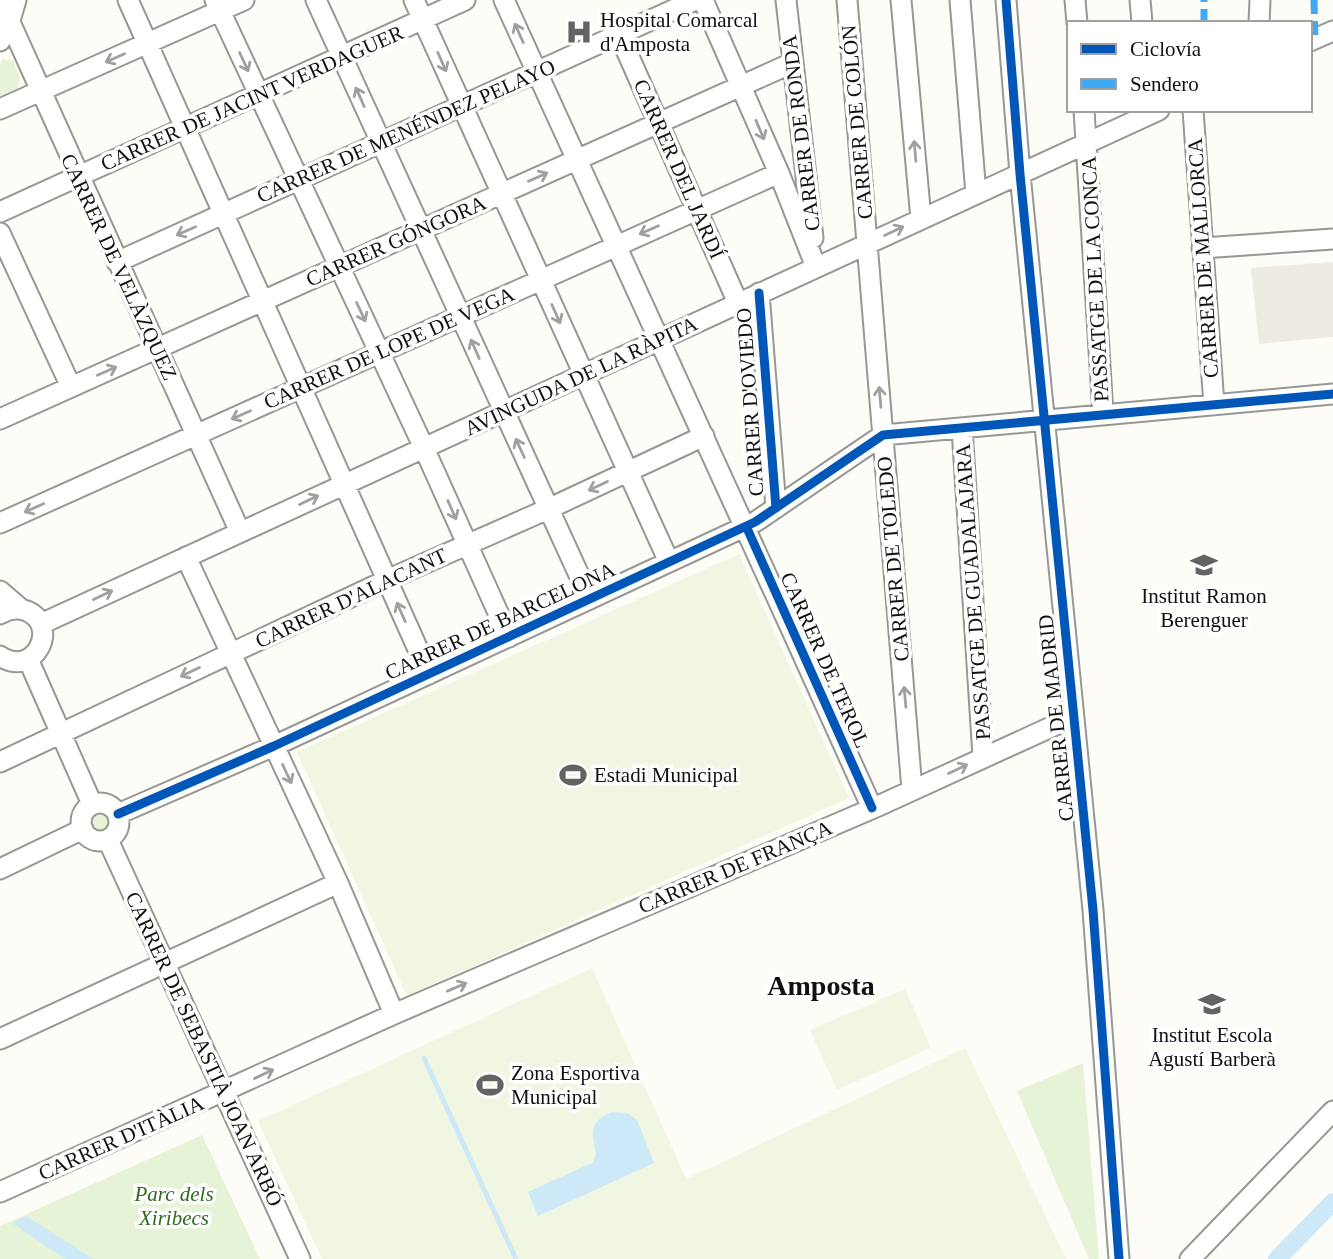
<svg xmlns="http://www.w3.org/2000/svg" width="1333" height="1259" font-family="Georgia,serif">
	<style>
		.green { fill: #e7f3d7 }
		.pitch { fill: #f0f6e1 }
		.plaza { fill: #edebe2 }
		.water { fill: #cde8f7 }
		.lines { fill: none; stroke-linecap: round; stroke-linejoin: round }
		.stream { stroke: #cde8f7; stroke-width: 5 }
		.canal { stroke: #cde8f7; stroke-width: 18 }
		.minor-casing { stroke: #979795; stroke-width: 23 }
		.minor { stroke: #fffffe; stroke-width: 19 }
		.quiet { stroke: #3fa9f5; stroke-width: 7; stroke-dasharray: 14 7; stroke-linecap: butt }
		.cycleway-casing { stroke: #fff; stroke-width: 13 }
		.cycleway { stroke: #0057b8; stroke-width: 9 }
		.oneway { stroke: #a0a09f }
		.labels { text-anchor: middle; stroke-width: 7; stroke-linejoin: round; paint-order: stroke }
		.poi-label { font-size: 21px; fill: #111; stroke: #fff; text-anchor: start }
		.street-label { font-size: 21px; fill: #111; stroke: #fff }
		.park-label { font-size: 21px; font-style: italic; fill: #2f6b1f; stroke: #fff }
		.district-label { font-size: 28px; font-weight: bold; fill: #111; stroke: #fff }
	</style>
	<rect width="100%" height="100%" fill="#fdfcf7"/>
	<path class="green" d="M3,59L13,60L20,78L17,89L0,96V65Z
		M89 822a12 12 0 1 1 24 0a12 12 0 1 1-24 0Z
		M1083,1063L1099,1259H1089L1017,1091Z
		M202,1135L260,1259H0V1226Z"/>
	<path class="pitch" d="M739,554L849,798L407,996L297,752Z
		M592,968L686,1179L965,1048L1066,1259H322L258,1121Z
		M905,989L931,1048L837,1090L810,1030Z"/>
	<path class="plaza" d="M1333,262V337L1259,344L1251,268Z"/>
	<path class="water" d="M613,1112L627,1113L637,1120L654,1163L538,1216L528,1192L592,1163L596,1155C592,1135 588,1120 613,1112Z
		M26,1216L94,1259H65L12,1223Z"/>
	<g class="lines">
		<path class="stream" d="M424,1058L516,1259"/>
		<path class="canal" d="M1277,1259L1333,1202"/>
		<defs>
			<path id="minor" d="M0,0L240,532
				M128,0L429,674
				M215,0L424,448L509,637
				M316,0L590,599
				M414,0L669,562
				M504,0C626,270 751,538 872,808
				M703,0L779,173L816,267
				M786,0L813,238
				M847,0L912,790
				M901,0L921,219
				M960,0L976,194
				M1006,0L1020,174L1093,910L1119,1259
				M1075,0L1077,23
				M1140,0L1142,23
				M1259,23L1260,0
				M619,34L738,303
				M0,41L9,24L16,0
				M1310,41L1333,31
				M0,109L244,0
				M1084,110L1103,414
				M1193,110L1214,405
				M0,212L465,0
				M0,233L71,387
				M1202,248L1333,239
				M117,262L695,0
				M759,293L776,508
				M0,419L792,63
				M962,428L983,757
				M0,523L779,173
				M186,557L338,883L394,1014
				M0,591L21,609
				M0,614C8,609 17,607 27,611C61,626 34,679 0,656
				M41,624L1159,110
				M28,659L92,804
				M0,762L387,580L548,509L704,436
				M81 822a19 19 0 1 1 38 0a19 19 0 1 1-38 0Z
				M118,814L274,746L755,522L883,435L1333,394
				M108,840L300,1259
				M0,869L83,829
				M0,1039L338,883
				M0,1192L394,1014L876,807L1073,717
				M1190,1259L1333,1111"/>
		</defs>
		<use href="#minor" class="minor-casing"/>
		<use href="#minor" class="minor"/>
		<path class="quiet" d="M1314,0L1315,39
			M1204,23V0"/>
		<defs>
			<path id="cycleway" d="M1006,0L1020,174L1093,910L1119,1259
				M759,293L776,508
				M746,526L872,808
				M118,814L274,746L755,522L883,435L1333,394"/>
		</defs>
		<use href="#cycleway" class="cycleway-casing"/>
		<use href="#cycleway" class="cycleway"/>
	</g>
	<defs><path id="oneway-shaft" d="M-6 0H5M1.5-3L5.5 0L1.5 3" fill="none" stroke-width="1.6" stroke-linecap="round" stroke-linejoin="round" transform="scale(1.75)"/></defs>
	<g class="oneway">
		<use href="#oneway-shaft" transform="translate(519 33) rotate(-114)"/>
		<use href="#oneway-shaft" transform="translate(115 58) rotate(156)"/>
		<use href="#oneway-shaft" transform="translate(244 62) rotate(65)"/>
		<use href="#oneway-shaft" transform="translate(442 62) rotate(66)"/>
		<use href="#oneway-shaft" transform="translate(360 97) rotate(-114)"/>
		<use href="#oneway-shaft" transform="translate(760 130) rotate(67)"/>
		<use href="#oneway-shaft" transform="translate(915 151) rotate(-95)"/>
		<use href="#oneway-shaft" transform="translate(538 177) rotate(-24)"/>
		<use href="#oneway-shaft" transform="translate(649 230) rotate(156)"/>
		<use href="#oneway-shaft" transform="translate(186 231) rotate(156)"/>
		<use href="#oneway-shaft" transform="translate(894 231) rotate(-25)"/>
		<use href="#oneway-shaft" transform="translate(361 312) rotate(65)"/>
		<use href="#oneway-shaft" transform="translate(556 314) rotate(66)"/>
		<use href="#oneway-shaft" transform="translate(475 349) rotate(-114)"/>
		<use href="#oneway-shaft" transform="translate(107 371) rotate(-24)"/>
		<use href="#oneway-shaft" transform="translate(880 397) rotate(-95)"/>
		<use href="#oneway-shaft" transform="translate(241 415) rotate(156)"/>
		<use href="#oneway-shaft" transform="translate(520 448) rotate(-115)"/>
		<use href="#oneway-shaft" transform="translate(598 486) rotate(155)"/>
		<use href="#oneway-shaft" transform="translate(309 500) rotate(-25)"/>
		<use href="#oneway-shaft" transform="translate(34 508) rotate(156)"/>
		<use href="#oneway-shaft" transform="translate(452 510) rotate(66)"/>
		<use href="#oneway-shaft" transform="translate(103 595) rotate(-25)"/>
		<use href="#oneway-shaft" transform="translate(401 612) rotate(-114)"/>
		<use href="#oneway-shaft" transform="translate(190 672) rotate(155)"/>
		<use href="#oneway-shaft" transform="translate(905 697) rotate(-95)"/>
		<use href="#oneway-shaft" transform="translate(958 769) rotate(-25)"/>
		<use href="#oneway-shaft" transform="translate(287 774) rotate(65)"/>
		<use href="#oneway-shaft" transform="translate(457 987) rotate(-23)"/>
		<use href="#oneway-shaft" transform="translate(264 1074) rotate(-25)"/>
	</g>
	<defs>
		<symbol id="hospital-bare" viewBox="-9 -9 18 18"><path d="M-5-5h3v3.5h4V-5h3V5h-3V1.5h-4V5h-3Z" fill="#646362" stroke="#fff" stroke-width="2.5" paint-order="stroke"/></symbol>
		<symbol id="school-bare" viewBox="-9 -9 18 18"><path d="M0-5L7-2L0 1L-7-2ZM-4 1L0 2.5L4 1V4Q0 6-4 4Z" fill="#646362" stroke="#fff" stroke-width="2.5" paint-order="stroke"/></symbol>
		<symbol id="stadium-bare" viewBox="-9 -9 18 18"><path d="M0-5a6.5 5 0 1 0 0 10a6.5 5 0 1 0 0-10ZM-3.5-1.8h7v3.6h-7Z" fill="#646362" stroke="#fff" stroke-width="2.5" paint-order="stroke"/></symbol>
	</defs>
	<g fill-rule="evenodd">
		<use href="#hospital-bare" x="560" y="13" width="38" height="38"/>
		<use href="#school-bare" x="1185" y="546" width="38" height="38"/>
		<use href="#stadium-bare" x="554" y="756" width="38" height="38"/>
		<use href="#school-bare" x="1193" y="985" width="38" height="38"/>
		<use href="#stadium-bare" x="471" y="1066" width="38" height="38"/>
	</g>
	<g class="labels">
		<g class="poi-label">
			<text x="600" y="27">Hospital Comarcal<tspan x="600" dy="24">d'Amposta</tspan></text>
			<text x="1204" y="603" text-anchor="middle">Institut Ramon<tspan x="1204" dy="24">Berenguer</tspan></text>
			<text x="594" y="782">Estadi Municipal</text>
			<text x="1212" y="1042" text-anchor="middle">Institut Escola<tspan x="1212" dy="24">Agustí Barberà</tspan></text>
			<text x="511" y="1080">Zona Esportiva<tspan x="511" dy="24">Municipal</tspan></text>
		</g>
		<g class="street-label">
			<text transform="translate(252 98) rotate(-24)" y="7">CARRER DE JACINT VERDAGUER</text>
			<text transform="translate(857 122) rotate(-95)" y="7">CARRER DE COLÓN</text>
			<text transform="translate(406 131) rotate(-24)" y="7">CARRER DE MENÉNDEZ PELAYO</text>
			<text transform="translate(801 133) rotate(-97)" y="7">CARRER DE RONDA</text>
			<text transform="translate(679 169) rotate(66)" y="7">CARRER DEL JARDÍ</text>
			<text transform="translate(396 241) rotate(-24)" y="7">CARRER GÓNGORA</text>
			<text transform="translate(1203 258) rotate(-94)" y="7">CARRER DE MALLORCA</text>
			<text transform="translate(119 267) rotate(65)" y="7">CARRER DE VELÀZQUEZ</text>
			<text transform="translate(1095 279) rotate(-93)" y="7">PASSATGE DE LA CONCA</text>
			<text transform="translate(389 348) rotate(-24)" y="7">CARRER DE LOPE DE VEGA</text>
			<text transform="translate(581 376) rotate(-25)" y="7">AVINGUDA DE LA RÀPITA</text>
			<text transform="translate(750 402) rotate(-94)" y="7">CARRER D'OVIEDO</text>
			<text transform="translate(893 559) rotate(-95)" y="7">CARRER DE TOLEDO</text>
			<text transform="translate(973 592) rotate(-94)" y="7">PASSATGE DE GUADALAJARA</text>
			<text transform="translate(351 598) rotate(-25)" y="7">CARRER D'ALACANT</text>
			<text transform="translate(500 621) rotate(-25)" y="7">CARRER DE BARCELONA</text>
			<text transform="translate(825 660) rotate(66)" y="7">CARRER DE TEROL</text>
			<text transform="translate(1056 718) rotate(-96)" y="7">CARRER DE MADRID</text>
			<text transform="translate(735 867) rotate(-23)" y="7">CARRER DE FRANÇA</text>
			<text transform="translate(204 1049) rotate(65)" y="7">CARRER DE SEBASTIÀ JOAN ARBÓ</text>
			<text transform="translate(121 1138) rotate(-24)" y="7">CARRER D'ITÀLIA</text>
		</g>
		<g class="park-label">
			<text x="174" y="1201">Parc dels<tspan x="174" dy="24">Xiribecs</tspan></text>
		</g>
		<g class="district-label">
			<text x="821" y="995">Amposta</text>
		</g>
	</g>
	<rect x="1067" y="21" width="245" height="91" fill="#ffffff" stroke="#a0a0a0" stroke-width="2"/>
	<rect x="1081" y="44" width="35" height="10" fill="#0057b8" stroke="#a0a0a0" stroke-width="2"/>
	<text x="1130" y="56" font-size="21" fill="#111111">Ciclovía</text>
	<rect x="1081" y="79" width="35" height="10" fill="#3fa9f5" stroke="#a0a0a0" stroke-width="2"/>
	<text x="1130" y="91" font-size="21" fill="#111111">Sendero</text>
</svg>
